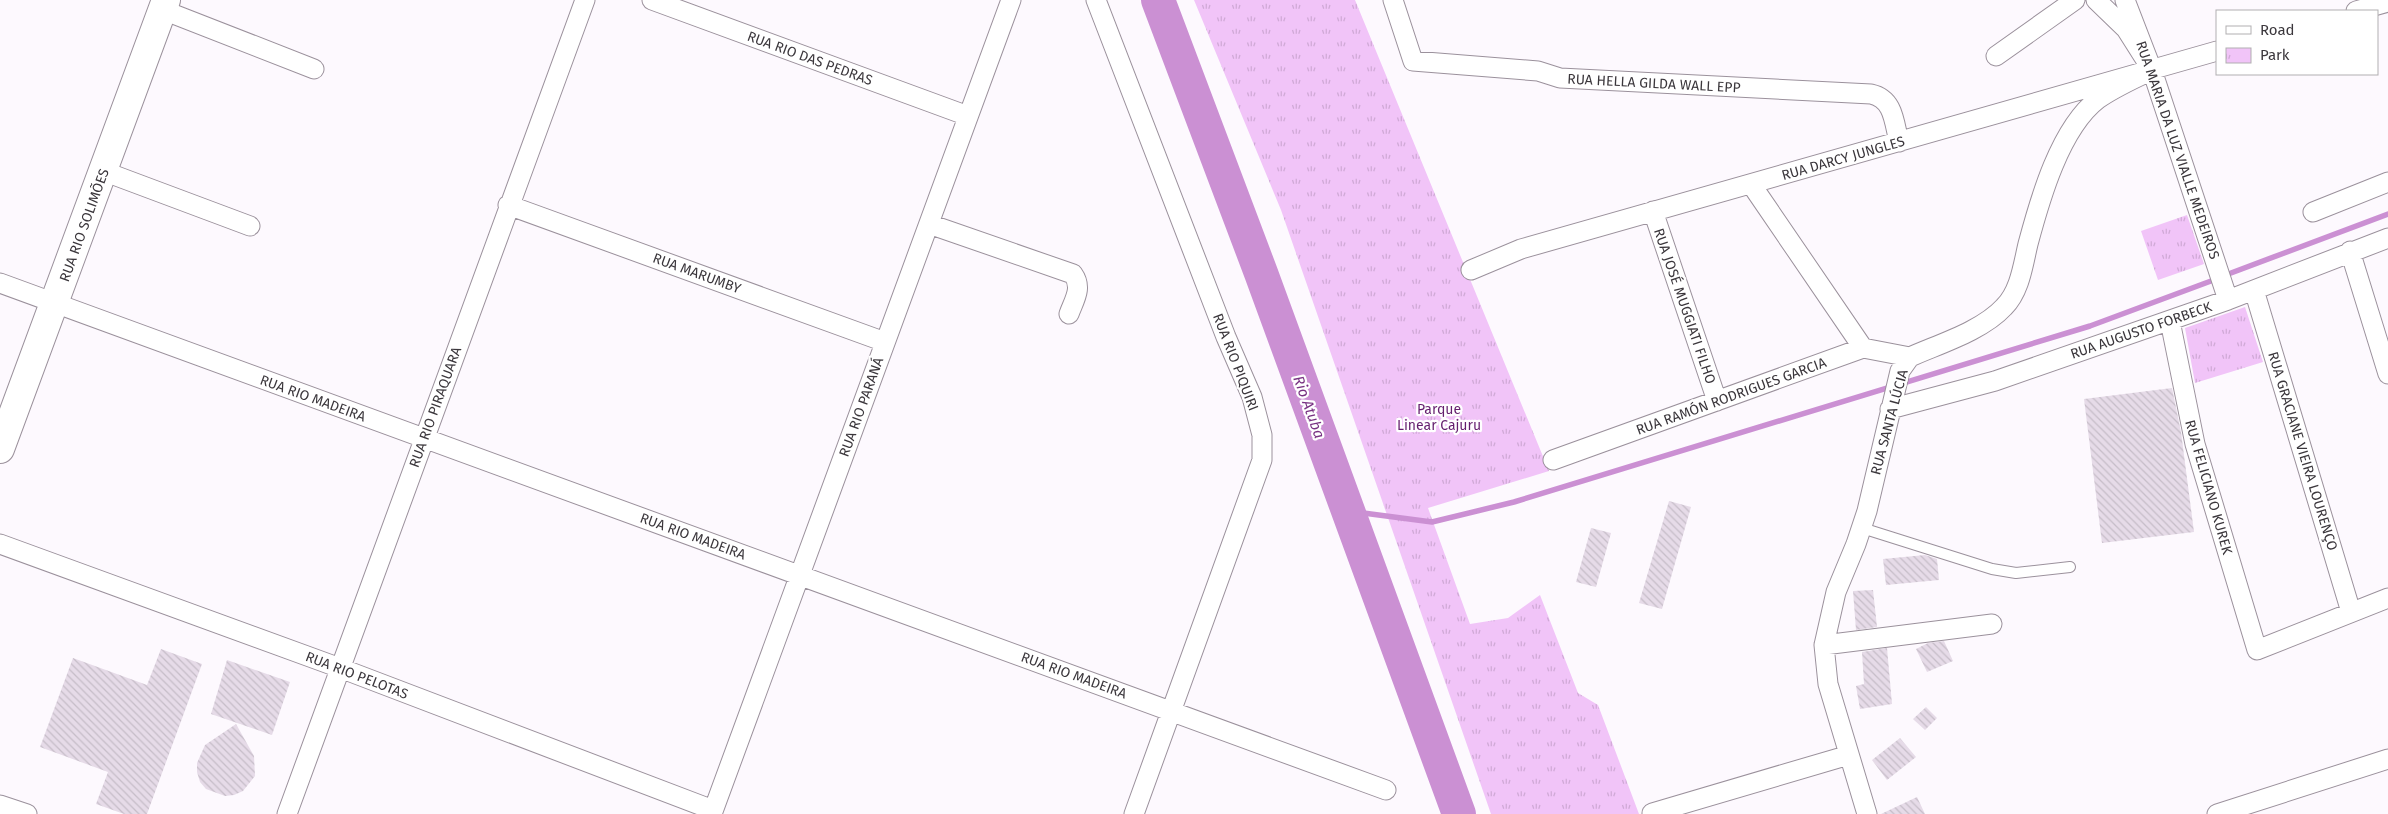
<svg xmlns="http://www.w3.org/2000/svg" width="2388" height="814" font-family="'Fira Sans',sans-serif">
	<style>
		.park { fill: url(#park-tufts) }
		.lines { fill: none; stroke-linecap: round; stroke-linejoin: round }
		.stream { stroke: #cb90d3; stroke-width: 5.5 }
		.river { stroke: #cb90d3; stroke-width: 34 }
		.building { fill: url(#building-back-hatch) }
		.lane-casing { stroke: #9b919c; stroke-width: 12 }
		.street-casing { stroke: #9b919c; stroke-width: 21 }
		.secondary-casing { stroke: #9b919c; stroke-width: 30 }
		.lane { stroke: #fff; stroke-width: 10 }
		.street { stroke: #fff; stroke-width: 19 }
		.secondary { stroke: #fff; stroke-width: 28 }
		.labels { text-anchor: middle; stroke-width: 4.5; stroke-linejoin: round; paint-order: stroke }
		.street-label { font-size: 14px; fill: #3b373c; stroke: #fff }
		.park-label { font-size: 14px; fill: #641e6e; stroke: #fff }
		.water-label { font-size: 15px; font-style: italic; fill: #783282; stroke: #fff }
	</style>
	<defs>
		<pattern id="park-tufts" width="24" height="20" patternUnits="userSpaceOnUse" patternTransform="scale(1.25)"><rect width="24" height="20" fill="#f1c4f8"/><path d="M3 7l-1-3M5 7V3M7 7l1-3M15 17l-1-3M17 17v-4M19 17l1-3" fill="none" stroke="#d0a9d6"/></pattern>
		<pattern id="building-back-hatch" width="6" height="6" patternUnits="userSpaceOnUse" patternTransform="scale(1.25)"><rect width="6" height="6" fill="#e6dbe8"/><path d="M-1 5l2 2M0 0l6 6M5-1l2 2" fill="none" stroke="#c6bdc8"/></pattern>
	</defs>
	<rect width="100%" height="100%" fill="#fdf9fe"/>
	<path class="park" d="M1194,0H1355L1549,471L1428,508L1470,624L1508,618L1540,595L1578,693L1598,705L1639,814H1491L1281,210Z
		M2187,215L2204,264L2158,280L2141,231Z
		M2245,307L2263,362L2195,383L2185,328Z"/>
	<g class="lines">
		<path class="stream" d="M2231,273L2388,214
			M1348,511L1432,522L1514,502L2090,326L2211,281"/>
		<path class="river" d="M1158,0L1261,273L1459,814"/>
	</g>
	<path class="building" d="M2172,388L2181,432L2194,532L2102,543L2084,399Z
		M1669,501L1691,507L1662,609L1639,603Z
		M1591,528L1611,533L1596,587L1576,582Z
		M1925,555L1937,559L1939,580L1886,585L1883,559Z
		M1873,590L1877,627L1856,630L1853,591Z
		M1944,641L1953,661L1927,672L1916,649L1928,643Z
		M1887,648L1892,704L1860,709L1856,686L1864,684L1862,652Z
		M161,649L202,664L147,814H124L96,804L108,772L40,747L73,658L147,685Z
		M227,660L290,682L272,735L211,714Z
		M1926,707L1937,718L1925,730L1913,719Z
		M236,724L254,756L255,776L243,791L234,795L225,796L206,789L200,782L197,772V763L205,745Z
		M1900,738L1916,757L1887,780L1872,760Z
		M1917,797L1925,814H1881Z"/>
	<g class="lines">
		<defs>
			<path id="lane" d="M1862,528L1992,569L2016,573L2070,567"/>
			<path id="street" d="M652,0L968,116
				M1096,0L1226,337L1252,397L1262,435V460L1134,814
				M1393,0L1413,61L1538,71L1560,78L1871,94C1894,99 1894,122 1899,142
				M2125,0L2152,70L2228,300
				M163,10L314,69
				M2356,11L2388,2
				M1996,56L2075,0
				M103,171L250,226
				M1751,184L1863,348
				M508,205L885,342
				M1653,211L1717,401
				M2313,212L2388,182
				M929,224L1073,274C1083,288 1074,300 1069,314
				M2350,251L2388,374
				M1471,270L1521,249L2217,51
				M0,283L1386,790
				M2254,290L2351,612
				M2170,321L2195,444L2257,650L2388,598
				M1890,409L1995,381L2228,300L2388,238
				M1553,460L1863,348L1910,357
				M0,544L340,668L713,810
				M1824,645L1992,624
				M0,805L27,814
				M1652,813L1849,755
				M287,814L585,0
				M712,814L1011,0
				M1867,814L1828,684L1824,645L1836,592L1856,544L1867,511L1900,371L1910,357C1939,344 1982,331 2004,307C2020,291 2023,265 2028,244C2040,199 2060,128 2098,99C2115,87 2134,79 2152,70L2126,29L2096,0
				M2217,814L2388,759"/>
			<path id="secondary" d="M0,449L166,0"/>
		</defs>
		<use href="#lane" class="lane-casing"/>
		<use href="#street" class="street-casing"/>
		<use href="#secondary" class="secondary-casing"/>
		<use href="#lane" class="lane"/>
		<use href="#street" class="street"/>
		<use href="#secondary" class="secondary"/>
	</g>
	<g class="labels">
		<g class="street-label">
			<text transform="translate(810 58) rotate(20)" y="5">RUA RIO DAS PEDRAS</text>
			<text transform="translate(1654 83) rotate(3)" y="5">RUA HELLA GILDA WALL EPP</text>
			<text transform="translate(2178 150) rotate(71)" y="5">RUA MARIA DA LUZ VIALLE MEDEIROS</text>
			<text transform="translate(1843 158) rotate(-16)" y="5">RUA DARCY JUNGLES</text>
			<text transform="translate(84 225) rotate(-70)" y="5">RUA RIO SOLIMÕES</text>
			<text transform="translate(697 273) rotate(20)" y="5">RUA MARUMBY</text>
			<text transform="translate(1685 306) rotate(71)" y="5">RUA JOSÉ MUGGIATI FILHO</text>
			<text transform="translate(2141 330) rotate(-19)" y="5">RUA AUGUSTO FORBECK</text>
			<text transform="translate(1236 362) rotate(69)" y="5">RUA RIO PIQUIRI</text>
			<text transform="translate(1731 396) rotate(-20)" y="5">RUA RAMÓN RODRIGUES GARCIA</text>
			<text transform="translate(313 398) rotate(20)" y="5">RUA RIO MADEIRA</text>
			<text transform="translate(435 407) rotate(-70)" y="5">RUA RIO PIRAQUARA</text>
			<text transform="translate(861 407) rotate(-70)" y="5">RUA RIO PARANÁ</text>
			<text transform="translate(1889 422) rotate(-75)" y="5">RUA SANTA LÚCIA</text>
			<text transform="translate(2303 451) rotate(73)" y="5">RUA GRACIANE VIEIRA LOURENÇO</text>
			<text transform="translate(2209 487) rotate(74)" y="5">RUA FELICIANO KUREK</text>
			<text transform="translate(693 536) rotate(20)" y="5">RUA RIO MADEIRA</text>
			<text transform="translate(357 675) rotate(21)" y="5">RUA RIO PELOTAS</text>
			<text transform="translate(1074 675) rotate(20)" y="5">RUA RIO MADEIRA</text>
		</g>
		<g class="park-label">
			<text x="1439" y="414">Parque<tspan x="1439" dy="16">Linear Cajuru</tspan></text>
		</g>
		<g class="water-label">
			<text transform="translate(1309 407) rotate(70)" y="5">Rio Atuba</text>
		</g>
	</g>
	<rect x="2216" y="10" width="162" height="65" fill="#ffffff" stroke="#b1afb1"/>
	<rect x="2226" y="26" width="25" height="8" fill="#ffffff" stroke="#b1afb1"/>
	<text x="2260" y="35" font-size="15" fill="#3b373c">Road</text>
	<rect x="2226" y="48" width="25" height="15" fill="url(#park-tufts)" stroke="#b1afb1"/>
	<text x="2260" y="60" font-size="15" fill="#3b373c">Park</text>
</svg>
